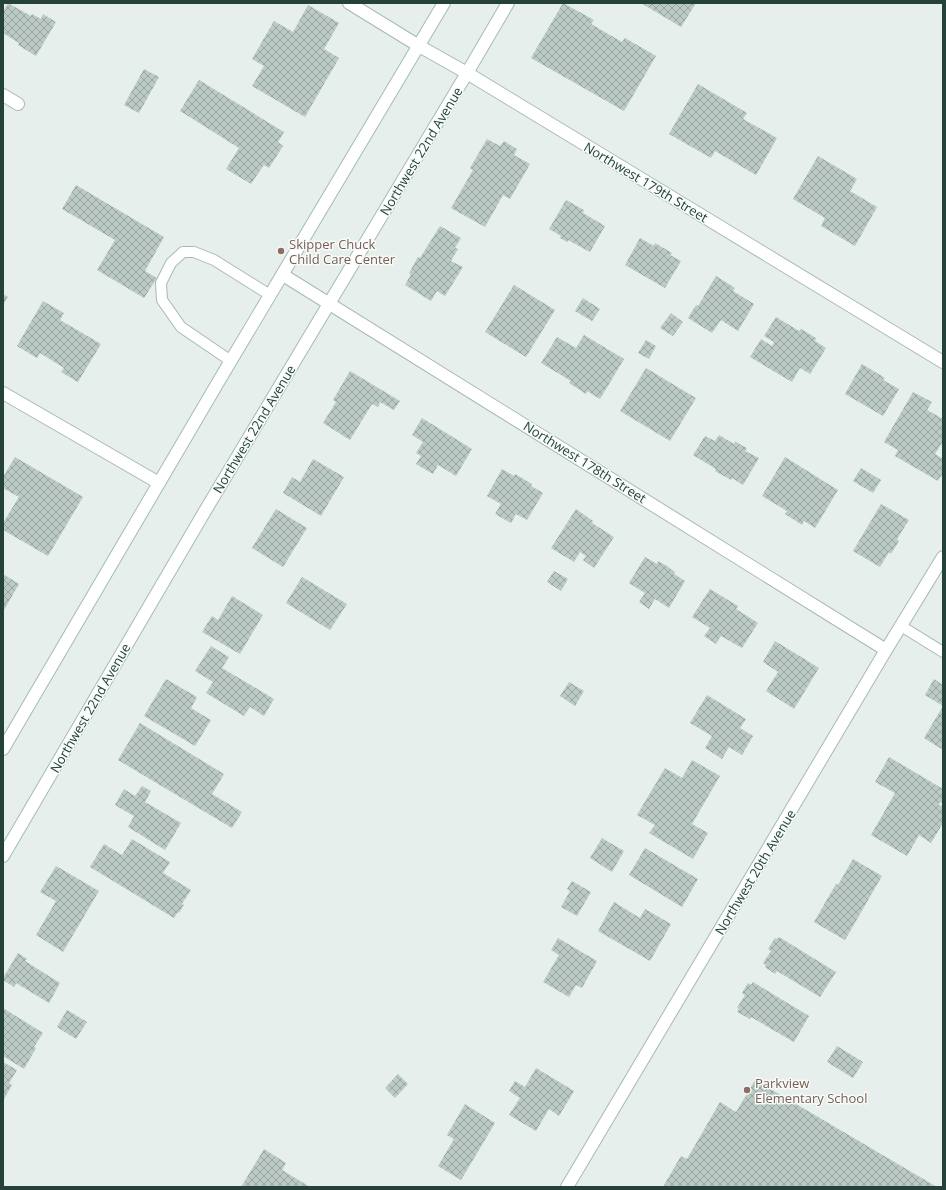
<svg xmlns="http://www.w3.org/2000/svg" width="946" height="1190" font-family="'Open Sans',sans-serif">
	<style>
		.building { fill: url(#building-cross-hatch) }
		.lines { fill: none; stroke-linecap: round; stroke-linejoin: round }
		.service-casing { stroke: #a8b8b2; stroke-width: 12 }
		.minor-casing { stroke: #a8b8b2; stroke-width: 14 }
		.secondary-casing { stroke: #a4bbb3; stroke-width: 14 }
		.service { stroke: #fff; stroke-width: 10 }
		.minor { stroke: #fff; stroke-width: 12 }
		.secondary { stroke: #fff; stroke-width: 12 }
		.education-dot { fill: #8d6e63; stroke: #f7fbf9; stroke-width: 1.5 }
		.labels { text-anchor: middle; stroke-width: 3; stroke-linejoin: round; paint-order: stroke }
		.street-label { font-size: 13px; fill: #24423a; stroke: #f7fbf9 }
		.education-label { font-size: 13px; fill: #785e54; stroke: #f7fbf9; text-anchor: start }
	</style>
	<defs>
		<pattern id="building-cross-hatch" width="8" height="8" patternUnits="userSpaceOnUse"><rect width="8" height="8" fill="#bbcac4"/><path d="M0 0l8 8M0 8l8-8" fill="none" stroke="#98a6a0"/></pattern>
	</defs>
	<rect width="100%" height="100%" fill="#e6efeb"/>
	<path class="building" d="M8,3L31,16L32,14L41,19L43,14L56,22L36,56L18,45L19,43L3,33V12Z
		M563,3L594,20L591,24L622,42L625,38L656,56L624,111L531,58Z
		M641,3H696L681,27Z
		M308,5L339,23L324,49L339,58L305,117L252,86L264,66L252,59L274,21L293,32Z
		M144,69L159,77L139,113L124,105Z
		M199,80L284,132L278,142L283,146L269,168L264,165L251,184L226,169L239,148L180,111Z
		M698,84L747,113L743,119L777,138L756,175L715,151L711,158L669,134Z
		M487,139L500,146L504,141L517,149L514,155L530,164L510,199L503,195L485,227L451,208L473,170L470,168Z
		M818,156L857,179L850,191L877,207L855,246L821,226L825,218L793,199Z
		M76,185L164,237L145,271L157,278L144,298L97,270L115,240L62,209Z
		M566,200L584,210L583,213L605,226L590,252L568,240L567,242L560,238L561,236L549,229Z
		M440,226L461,238L455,248L458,249L451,261L463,267L445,296L437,291L431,301L405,285L411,274L409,273L418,257L420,258Z
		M640,238L654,246L655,243L672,253L670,255L681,261L665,288L625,265Z
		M716,276L735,288L733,291L754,304L738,331L721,320L712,333L688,318L696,305L698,306Z
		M514,285L555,310L526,357L485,332Z
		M3,294L8,297L3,305Z
		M583,298L600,309L592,321L575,311Z
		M43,301L64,313L60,320L101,344L78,382L61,372L64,368L40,353L37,358L17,346Z
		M671,313L683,322L673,336L660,328Z
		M776,317L799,331L801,329L816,338L815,341L826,348L810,374L800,368L792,382L750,357L761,339L772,346L774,342L764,336Z
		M584,335L624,359L600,399L587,391L586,394L569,383L571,381L541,363L557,337L576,348Z
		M646,340L656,346L649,359L638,353Z
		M862,364L885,378L883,380L899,389L883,416L845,394Z
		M646,368L696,398L670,441L620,411Z
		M350,371L400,401L394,410L380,402L378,407L372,404L350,440L323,423L336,402L333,400Z
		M913,392L932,402L927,410L943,419V441L935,454L943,459V473L938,481L895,456L898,450L884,442Z
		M422,418L472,449L456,476L438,465L433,474L416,464L421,456L416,453L423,442L412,435Z
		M719,435L734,444L735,441L741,445L747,448L745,451L759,458L743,485L732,478L731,480L715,471L716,469L693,455L705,436L715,441Z
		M15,457L83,497L48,556L3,530V523L19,497L3,488V477Z
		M785,457L838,490L815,528L804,521L802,525L785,514L787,511L762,496Z
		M313,459L344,477L321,516L283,493L292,477L300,482Z
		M861,468L881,480L873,493L853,481Z
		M502,469L514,476L515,474L532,484L531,486L543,493L527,520L516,514L511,523L495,514L501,504L487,496Z
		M881,504L909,520L897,539L899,541L891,554L889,552L880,567L853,551Z
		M276,509L307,528L283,567L252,548Z
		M576,509L593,521L592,523L614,537L594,568L583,560L586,556L580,552L574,562L551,548Z
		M645,557L657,564L658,561L667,566L675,572L674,574L685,581L669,608L655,599L649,609L639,602L645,593L629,583Z
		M554,571L568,579L561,591L547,582Z
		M3,574L19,584L4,610L3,609Z
		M302,577L347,604L330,630L286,603Z
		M710,589L738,606L736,609L758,623L742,648L721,636L716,644L704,636L710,628L692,617Z
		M232,596L263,615L240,654L202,632L212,616L218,620Z
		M775,641L819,668L794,709L766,691L778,672L763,662Z
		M211,646L229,657L222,668L274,699L264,716L250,707L244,716L206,693L213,682L195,671Z
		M166,679L197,697L191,708L211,720L195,746L144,716Z
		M934,679L943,685V750L924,738L943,706L925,695Z
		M569,682L584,691L575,706L560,696Z
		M707,695L746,719L740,728L753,736L742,755L729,747L722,759L705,748L712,736L690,723Z
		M140,723L224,774L212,794L242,812L232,828L118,760Z
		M889,757L943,789V800L942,802L938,804L943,807V823L931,843L919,835L907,856L871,835L895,793L875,782Z
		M692,760L720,776L692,824L708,833L693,859L649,833L655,825L637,815L665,768L682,778Z
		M142,786L151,791L145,802L181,823L165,850L128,827L134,816L115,805L124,789L135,796Z
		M602,838L624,851L612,872L590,858Z
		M132,839L170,862L163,873L191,890L182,904L184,905L179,913L178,912L174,918L90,867L104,844L122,855Z
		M645,848L698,879L682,907L629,875Z
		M853,859L882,876L845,940L814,922L836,884L838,885Z
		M56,866L99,891L63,952L36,935L56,901L40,892Z
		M572,881L591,892L577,916L561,907L570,891L567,889Z
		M614,902L640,918L645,909L671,924L650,961L598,931Z
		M779,937L836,972L820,997L777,971L775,974L765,967L766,965L763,963L771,951L768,949L775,938L777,939Z
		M558,938L597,961L582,988L576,985L569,997L543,982L559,955L551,950Z
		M18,953L27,959L25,961L60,983L49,1003L16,983L14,987L3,980V978Z
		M753,982L809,1016L794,1042L751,1017L750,1019L737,1012L739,1009L737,1008L745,995L742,993L748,983L751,985Z
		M3,1008L43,1033L34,1047L36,1048L24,1069L3,1056Z
		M67,1010L87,1022L76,1039L57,1027Z
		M837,1046L863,1062L853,1078L827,1062Z
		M3,1062L17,1070L9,1083L12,1085L3,1101Z
		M536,1068L574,1091L559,1116L549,1109L536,1131L509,1115L520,1098L509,1091L515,1081L525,1087Z
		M398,1074L408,1084L395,1098L385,1088Z
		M755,1080L937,1187H663L681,1156L687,1159L720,1102L736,1112Z
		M465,1104L495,1123L461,1180L438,1166L454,1139L447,1135Z
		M264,1149L286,1163L282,1170L310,1187H241Z"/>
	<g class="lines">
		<defs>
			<path id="service" d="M231,361L181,327L162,300L161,283L171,263L183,252H194L214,260L270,295
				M901,626L943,652"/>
			<path id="minor" d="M349,3L419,46L467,73L943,362
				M3,95L18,104
				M283,275L886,650
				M3,393L159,483
				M567,1187L886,650L943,557"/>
			<path id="secondary" d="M3,749L220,379L444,3
				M3,856L205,511L467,73L508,3"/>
		</defs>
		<use href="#service" class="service-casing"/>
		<use href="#minor" class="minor-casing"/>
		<use href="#secondary" class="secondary-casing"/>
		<use href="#service" class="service"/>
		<use href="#minor" class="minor"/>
		<use href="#secondary" class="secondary"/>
	</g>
	<g class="education-dot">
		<circle cx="281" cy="251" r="4"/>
		<circle cx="747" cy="1090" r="4"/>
	</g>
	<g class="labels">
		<g class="street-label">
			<text transform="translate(421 151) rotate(-59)" y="5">Northwest 22nd Avenue</text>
			<text transform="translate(646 182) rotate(31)" y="5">Northwest 179th Street</text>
			<text transform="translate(254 429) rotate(-59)" y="5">Northwest 22nd Avenue</text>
			<text transform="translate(585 462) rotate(32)" y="5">Northwest 178th Street</text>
			<text transform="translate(90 708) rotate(-60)" y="5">Northwest 22nd Avenue</text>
			<text transform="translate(755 872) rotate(-59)" y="5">Northwest 20th Avenue</text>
		</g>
		<g class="education-label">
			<text x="289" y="249">Skipper Chuck<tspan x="289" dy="15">Child Care Center</tspan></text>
			<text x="755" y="1088">Parkview<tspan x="755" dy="15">Elementary School</tspan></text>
		</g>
	</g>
	<rect width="946" height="1190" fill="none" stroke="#24423a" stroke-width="8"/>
</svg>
